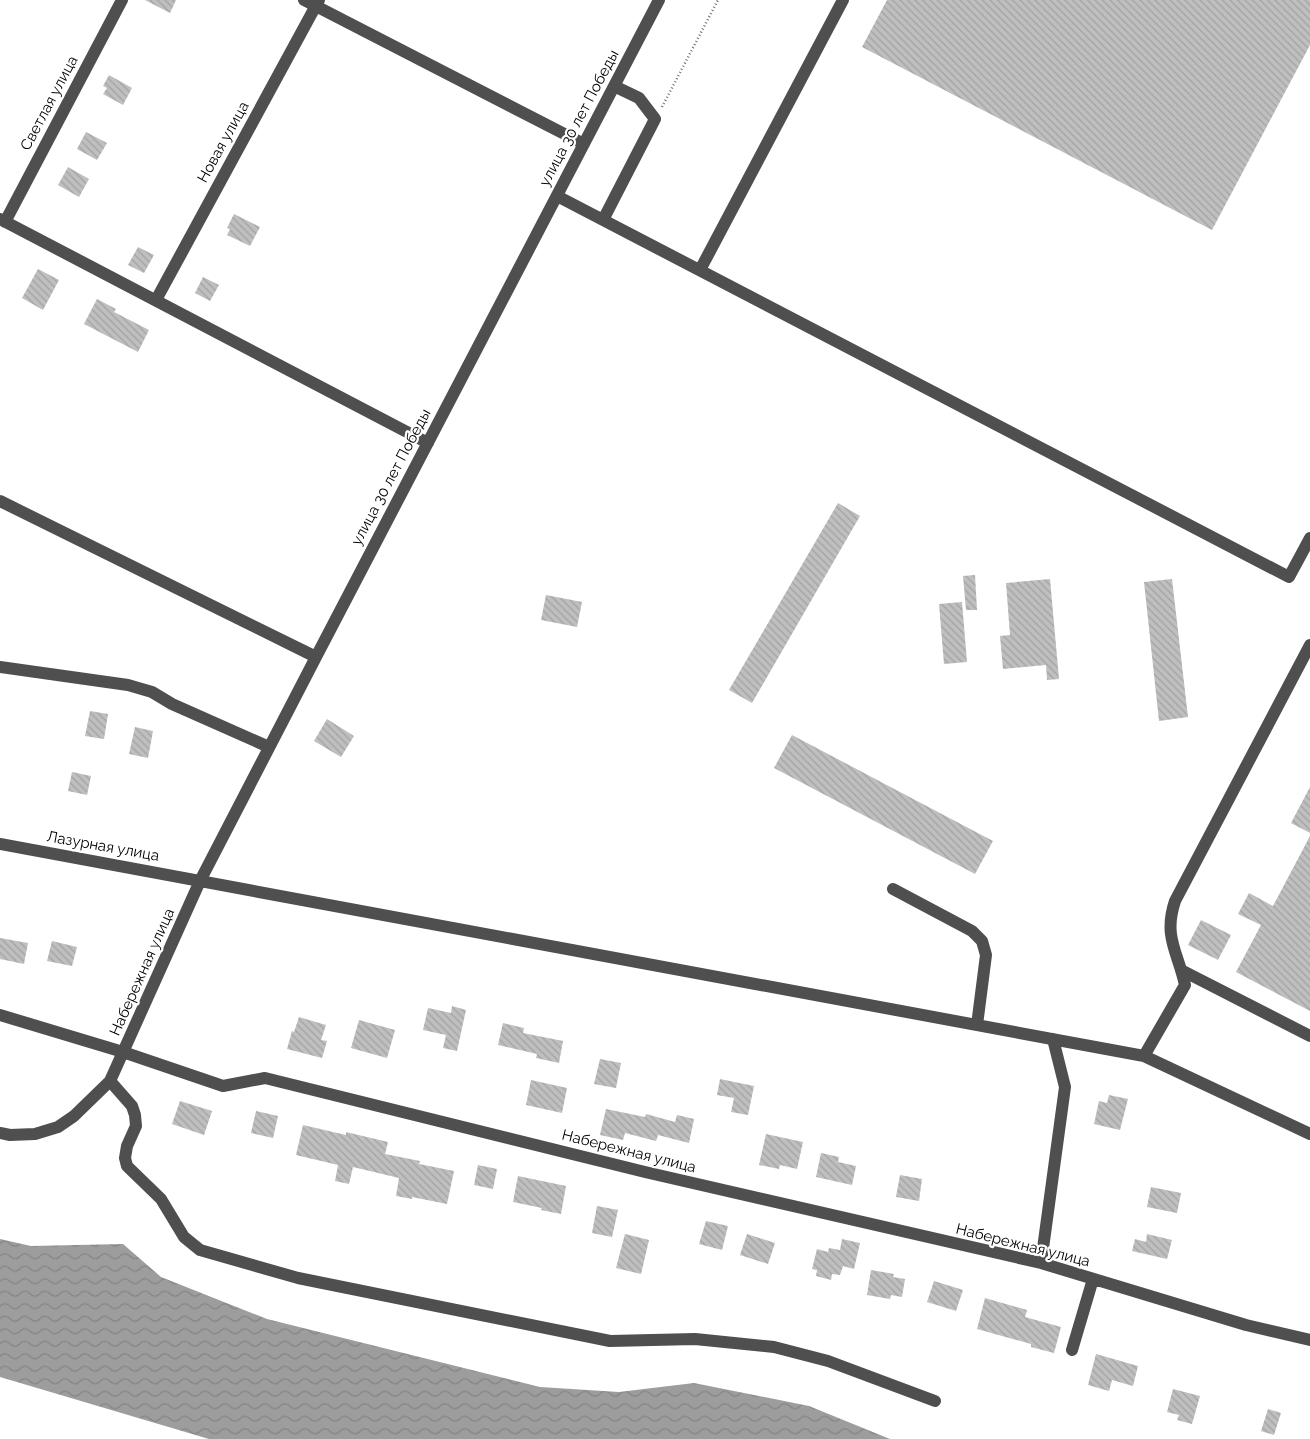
<svg xmlns="http://www.w3.org/2000/svg" width="1310" height="1439" font-family="Raleway,sans-serif">
	<style>
		.water { fill: url(#water-waves) }
		.building { fill: url(#building-back-hatch) }
		.lines { fill: none; stroke-linecap: round; stroke-linejoin: round }
		.path { stroke: #717171; stroke-width: 2.5; stroke-dasharray: 1 2.5; stroke-linecap: butt }
		.minor { stroke: #4f4f4f; stroke-width: 12 }
		.labels { text-anchor: middle; stroke-width: 4.5; stroke-linejoin: round; paint-order: stroke }
		.street-label { font-size: 15px; fill: #000; stroke: #fff }
	</style>
	<defs>
		<pattern id="water-waves" width="16" height="10" patternUnits="userSpaceOnUse" patternTransform="scale(1.25)"><rect width="16" height="10" fill="#9d9d9d"/><path d="M0 5q4-4 8 0t8 0" fill="none" stroke="#858585"/></pattern>
		<pattern id="building-back-hatch" width="6" height="6" patternUnits="userSpaceOnUse" patternTransform="scale(1.25)"><rect width="6" height="6" fill="#bfbfbf"/><path d="M-1 5l2 2M0 0l6 6M5-1l2 2" fill="none" stroke="#a2a2a2"/></pattern>
	</defs>
	<rect width="100%" height="100%" fill="#fff"/>
	<path class="water" d="M0,1239L31,1246L123,1244L161,1277L267,1319L540,1387L619,1392L694,1383L809,1406L890,1439H209L0,1377Z"/>
	<path class="building" d="M145,0H176L170,13Z
		M887,0H1310V45L1212,230L862,47Z
		M109,75L132,88L123,105L103,94L107,88L103,86Z
		M86,132L107,143L97,160L77,149Z
		M68,167L89,179L79,197L58,185Z
		M234,214L260,227L250,246L227,235L230,229L227,228Z
		M138,247L154,255L144,273L128,265Z
		M38,269L59,280L43,310L22,298Z
		M203,277L219,285L210,301L195,293Z
		M97,299L116,309L114,312L149,330L138,352L84,324Z
		M838,503L860,516L752,703L729,690Z
		M975,575L977,610H966L963,576Z
		M1050,579L1059,679L1047,680L1046,665L1003,669L1000,636L1010,635L1006,583Z
		M1172,579L1188,717L1159,721L1144,582Z
		M546,595L582,602L577,627L541,620Z
		M962,602L967,662L944,664L939,604Z
		M90,711L108,714L104,739L85,736Z
		M327,719L354,736L341,757L314,741Z
		M135,727L153,731L148,758L129,754Z
		M792,735L993,841L975,874L774,768Z
		M72,772L91,776L87,795L68,791Z
		M1310,787V833L1291,823Z
		M1310,836V1011L1236,972L1261,925L1238,914L1249,893L1273,906Z
		M1201,920L1231,935L1218,960L1188,945Z
		M0,938L28,943L24,964L0,959Z
		M52,941L77,947L72,966L47,961Z
		M452,1006L466,1010L457,1051L443,1048L446,1035L423,1030L428,1008L451,1013Z
		M299,1017L326,1025L321,1040L327,1041L322,1058L287,1049L292,1031L294,1032Z
		M359,1020L395,1030L387,1058L351,1048Z
		M503,1023L524,1028L523,1033L563,1041L559,1063L536,1058L537,1054L498,1045Z
		M600,1059L621,1063L616,1088L594,1084Z
		M720,1079L754,1086L748,1115L731,1112L734,1098L717,1095Z
		M531,1080L567,1088L562,1113L526,1105Z
		M1109,1095L1128,1099L1120,1130L1094,1124L1099,1101L1107,1103Z
		M180,1101L212,1111L204,1135L172,1124Z
		M606,1109L645,1117L646,1114L675,1122L677,1115L694,1119L689,1143L658,1135L656,1141L625,1133L623,1140L600,1135Z
		M256,1111L278,1116L273,1138L251,1133Z
		M303,1125L346,1135V1132L388,1142L385,1154L420,1161L419,1164L454,1171L447,1204L412,1197V1199L396,1196L399,1178L353,1167L349,1184L335,1181L338,1165L296,1155Z
		M766,1134L803,1142L797,1169L780,1165L779,1169L759,1165Z
		M821,1153L839,1157L838,1162L856,1166L852,1185L816,1177Z
		M478,1165L497,1169L493,1189L474,1185Z
		M900,1175L922,1179L919,1201L896,1197Z
		M518,1176L566,1186L561,1214L541,1210L542,1208L513,1202Z
		M1151,1187L1181,1193L1177,1213L1147,1207Z
		M597,1206L618,1210L612,1237L592,1233Z
		M706,1221L728,1226L722,1250L699,1244Z
		M625,1234L649,1240L641,1274L616,1268Z
		M747,1234L775,1243L768,1264L740,1255Z
		M1147,1234L1172,1240L1167,1259L1132,1251L1135,1239L1146,1242Z
		M842,1239L860,1243L854,1269L843,1266L840,1275L832,1274L831,1280L816,1276L817,1270L812,1269L817,1249L828,1252L829,1248L840,1250Z
		M871,1270L894,1274L893,1277L905,1279L902,1297L891,1295L890,1299L867,1295Z
		M934,1281L963,1290L956,1311L927,1302Z
		M985,1298L1027,1310L1025,1317L1061,1327L1054,1353L1031,1347V1344L977,1329Z
		M1096,1354L1138,1366L1133,1386L1112,1380L1109,1391L1088,1385Z
		M1173,1389L1200,1396L1192,1424L1177,1420L1179,1415L1167,1412Z
		M1268,1409L1281,1413L1274,1435L1261,1431Z"/>
	<g class="lines">
		<path class="path" d="M662,107L718,0"/>
		<path class="minor" d="M304,0L584,144
			M557,196L1289,577L1310,538
			M0,219L428,443
			M603,220L655,119L639,98L614,86
			M5,222L122,0
			M700,270L843,0
			M156,300L319,0
			M0,501L316,657L659,0
			M0,667L128,685L152,692L172,704L269,747
			M0,844L1144,1056L1310,1134
			M893,889L972,931L982,941L986,955L977,1025
			M1181,970L1310,1036
			M0,1015L123,1052L223,1086L265,1078L645,1172L1041,1263L1246,1325L1310,1340
			M1144,1056L1185,985C1178,952 1163,937 1175,901L1310,645
			M110,1081L132,1106L135,1115L136,1126L127,1146L125,1158L127,1166L161,1199L184,1237L200,1250L298,1278L610,1341L695,1339L774,1347L828,1361L935,1401
			M0,1133L10,1135L35,1134L58,1127L74,1116L110,1081L200,881L316,657
			M1041,1263L1065,1087L1053,1039
			M1072,1350L1093,1279"/>
	</g>
	<g class="labels">
		<g class="street-label">
			<text transform="translate(49 103) rotate(-62)" y="5">Светлая улица</text>
			<text transform="translate(579 118) rotate(-62)" y="5">улица 30 лет Победы</text>
			<text transform="translate(223 142) rotate(-61)" y="5">Новая улица</text>
			<text transform="translate(391 477) rotate(-62)" y="5">улица 30 лет Победы</text>
			<text transform="translate(103 846) rotate(10)" y="5">Лазурная улица</text>
			<text transform="translate(142 972) rotate(-66)" y="5">Набережная улица</text>
			<text transform="translate(629 1151) rotate(14)" y="5">Набережная улица</text>
			<text transform="translate(1023 1245) rotate(14)" y="5">Набережная улица</text>
		</g>
	</g>
</svg>
